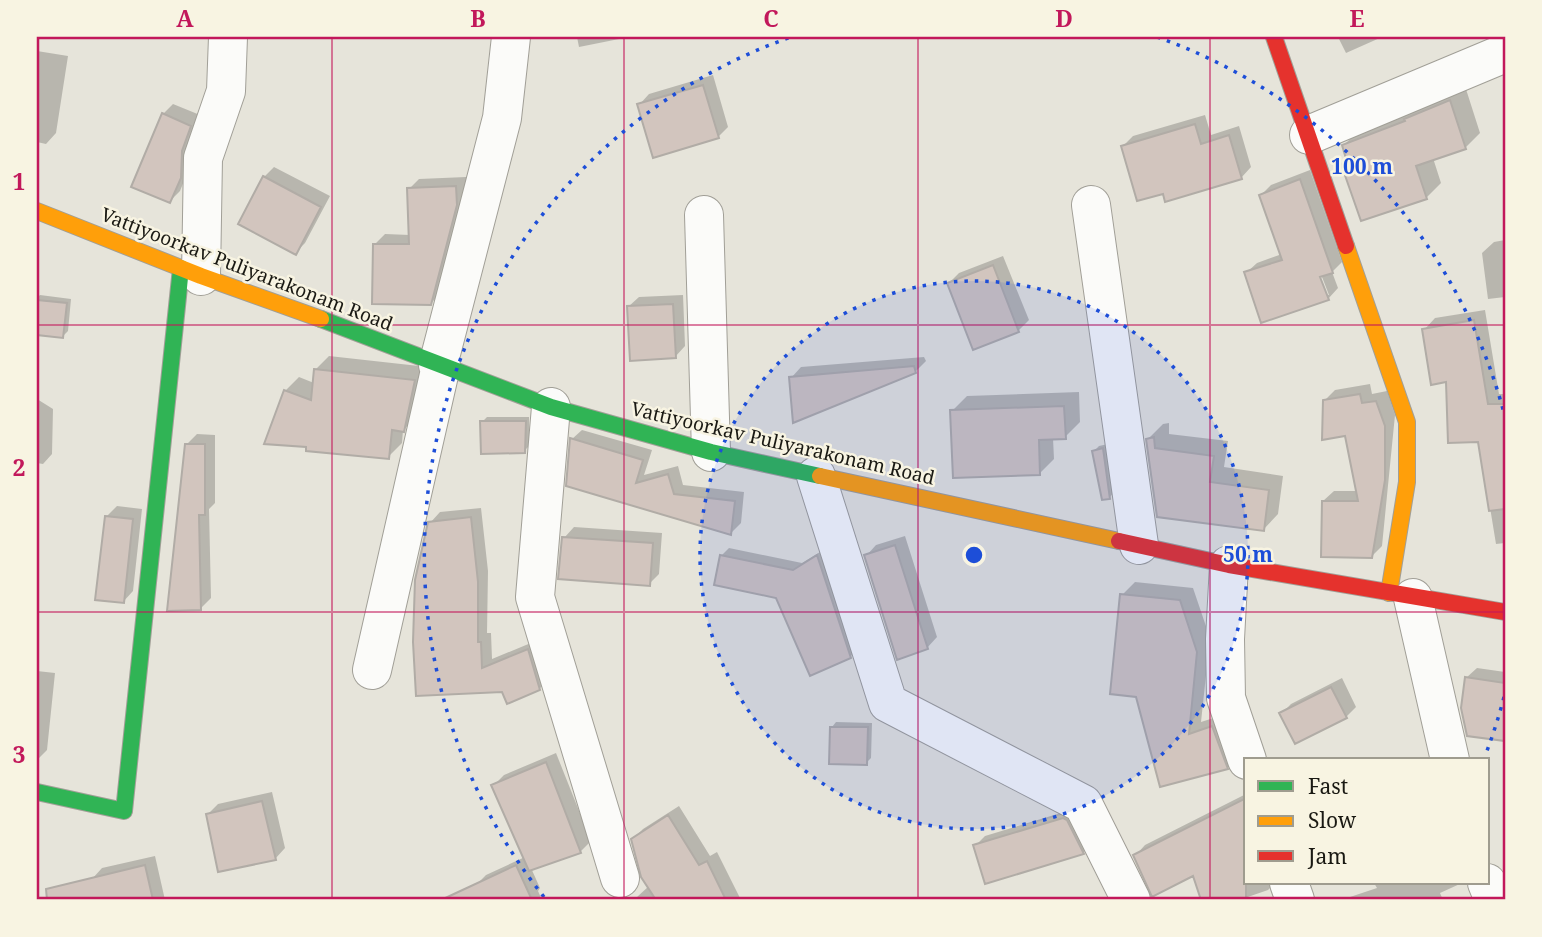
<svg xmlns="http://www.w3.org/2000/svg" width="1542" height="937" font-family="'Noto Serif',serif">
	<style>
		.shadow { fill: #0003; fill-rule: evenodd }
		.building { fill: #d2c5be; stroke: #b1aca6; stroke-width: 2 }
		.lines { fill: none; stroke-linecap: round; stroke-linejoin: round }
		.street-casing { stroke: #a19f97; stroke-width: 40 }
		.fast-casing { stroke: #a19f97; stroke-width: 18 }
		.slow-casing { stroke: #a19f97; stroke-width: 18 }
		.jam-casing { stroke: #a19f97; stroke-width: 18 }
		.street { stroke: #fbfbf9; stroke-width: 38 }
		.fast { stroke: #30b455; stroke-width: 16 }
		.slow { stroke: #ff9f0a; stroke-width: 16 }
		.jam { stroke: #e5322d; stroke-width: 16 }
		.grid { fill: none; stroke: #c2185b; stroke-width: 2; stroke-opacity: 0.55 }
		.ring { fill: none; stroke: #1d4ed8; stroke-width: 3.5; stroke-dasharray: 3.5 7 }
		.labels { text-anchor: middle; stroke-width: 5; stroke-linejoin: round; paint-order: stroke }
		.street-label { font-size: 19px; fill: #1a1913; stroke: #f8f4e2 }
		.centre { fill: #1d4ed8; stroke: #f8f4e2; stroke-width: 3.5 }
		.ring-label { font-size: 21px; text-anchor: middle; font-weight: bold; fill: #1d4ed8; stroke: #f8f4e2; stroke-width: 5; stroke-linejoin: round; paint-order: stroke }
		.neatline { fill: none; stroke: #c2185b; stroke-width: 2.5 }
		.grid-label { font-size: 23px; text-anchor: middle; font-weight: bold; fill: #c2185b }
	</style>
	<rect width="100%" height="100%" fill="#e6e4da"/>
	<path class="shadow" d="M577,37H629L579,47Z
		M1338,37H1382L1346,53Z
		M37,51L68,56L56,133L46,144L37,142Z
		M713,75L728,127L718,137L639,105L649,94Z
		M1465,86L1480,133L1465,148L1433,158L1441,183L1426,198L1343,165L1348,160L1344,145L1359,130Z
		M173,104L200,115L190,166L180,191L170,201L163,114Z
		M1205,115L1211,135L1239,126L1251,167L1241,178L1164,192L1123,146L1133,136Z
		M274,167L330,196L305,243L295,253L264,177Z
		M1310,170L1342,262L1332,272L1338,288L1328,299L1246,273L1257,263L1282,254L1261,195L1271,185ZM1319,269L1329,295H1325L1316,270Z
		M466,177V193L441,293L430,304L374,245L385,234L410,235L409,189L419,179Z
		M1505,240V297L1488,299L1482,253L1494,242Z
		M1003,256L1029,320L1019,330L974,348L949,283L959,273Z
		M40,295L71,299L68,331L63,336L37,333V298Z
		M683,295L685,346L675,357L628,307L639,297Z
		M1485,310L1499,394H1505V543L1496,544L1479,440L1424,330L1435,318Z
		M329,356L428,367L417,417L403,430L402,443L388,457L308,445L285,391L299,377L314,383L315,370Z
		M924,357L926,361L915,372L791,378L801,367Z
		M1370,384L1372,394L1387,391L1395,415L1382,546L1372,556L1323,501L1334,491H1358L1346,434L1324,401L1335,390Z
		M1079,392L1080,422L1065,437L1053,438L1054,459L1039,474L952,411L967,396Z
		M37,399L53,409L52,454L43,464L37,463Z
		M487,417H529V446L524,451L482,422Z
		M1169,423V434L1228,441L1224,467L1283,476L1278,514L1263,530L1159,515L1148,439L1163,424Z
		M582,430L652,450L644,475L678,466L683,485L744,492L741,523L731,533L568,485L572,439Z
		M197,434L215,435V503L209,509L211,598L201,608L186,445Z
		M1108,444L1114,492L1110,497L1094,451L1099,446Z
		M117,506L142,509L133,591L123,602L107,516Z
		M481,508L488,571L487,633H491L492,659L538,640L550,679L539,689L418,694L430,523L440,512Z
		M574,527L662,533L659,574L649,584L564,538Z
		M905,536L937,637L927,648L866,556L876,545Z
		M729,548L802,563L825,549L858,649L850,657L777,596L721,556Z
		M1135,582L1193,588L1210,638L1201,722L1226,714L1240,755L1227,768L1161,784L1122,595Z
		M1477,668L1505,672V739L1468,734L1466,678Z
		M37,671L55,673L47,750L37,760Z
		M1342,678L1356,707L1346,717L1281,714L1291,704Z
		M836,722L872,723L871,758L866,763L832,727Z
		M556,753L591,841L581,851L531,868L540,888L538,891L542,900H482L475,886L486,875L525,857L494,785L504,775Z
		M272,792L285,848L275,859L208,814L218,804Z
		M1246,794V883H1275L1268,890L1239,900H1203L1194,873L1135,856L1145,845Z
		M679,806L710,856L717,852L741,900H639L637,897L649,886L633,839L643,829Z
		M1074,809L1093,843L1083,853L975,846L985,836Z
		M155,856L165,900H97L92,879L102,868Z
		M1374,883H1462L1440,893L1443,900H1341L1377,888Z"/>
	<path class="building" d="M703,85L719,138L653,158L637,104Z
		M1450,100L1466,149L1416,166L1427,199L1361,221L1341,164L1347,162L1342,145L1405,121L1404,119Z
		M162,113L191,126L182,151L181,178L170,203L131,187Z
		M1195,124L1201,144L1229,135L1242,179L1165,202L1163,194L1137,201L1121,146Z
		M263,176L321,207L296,255L238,224Z
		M1300,179L1333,273L1320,277L1329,300L1261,323L1244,272L1282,260L1259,195Z
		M456,186L457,205L431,305L372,304L373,244H409L407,188Z
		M993,265L1019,332L973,350L947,283Z
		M37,300L67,303L63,338L37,335Z
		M673,304L676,358L630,361L627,306Z
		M1474,320L1488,404H1505V509L1489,511L1478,442L1448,443L1446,382L1431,385L1422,329Z
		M914,366L916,373L793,423L789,377Z
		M314,369L415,380L404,432L392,430L389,459L306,451V447L264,444L284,390L311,400Z
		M1360,394L1362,403L1376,401L1385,426V480L1372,558L1321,557L1322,501H1358L1345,436L1322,440L1323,400Z
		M1064,406L1066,439L1039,440L1040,475L953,478L950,410Z
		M480,421H526L525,453L481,454Z
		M1154,437L1155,448L1214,456L1210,482L1269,490L1264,531L1157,517L1146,439Z
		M570,438L643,460L636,483L668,474L674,494L735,501L731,535L566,486Z
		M185,444H205V515H199L201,610L167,611Z
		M1103,448L1110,499L1102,500L1092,451Z
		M105,516L133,519L124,603L95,600Z
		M471,517L478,582V642H481L482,668L528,649L540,690L507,704L502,692L416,696L413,642L415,580L428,522Z
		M562,537L653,543L650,586L558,579Z
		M895,545L928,649L897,660L864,555Z
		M720,555L793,570L817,555L851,658L810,676L776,598L714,585Z
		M1120,594L1180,600L1197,652L1189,734L1212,726L1228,769L1160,787L1136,697L1110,694Z
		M1465,677L1505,683V741L1467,736L1461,708Z
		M1331,687L1347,718L1295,744L1279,713Z
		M830,727H868L867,765L829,764Z
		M546,762L581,853L529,871L491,785Z
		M1246,798V900H1201L1193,876L1152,897L1133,855Z
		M262,801L276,860L218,872L206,814Z
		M668,815L699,865L707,861L726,900H656L641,877L631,839Z
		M1063,818L1067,820L1084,854L985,884L973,845Z
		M145,865L153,900H47L46,889Z
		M516,865L532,900H441Z"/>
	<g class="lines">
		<defs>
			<path id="street" d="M1309,135L1505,53
				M1091,205L1139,545
				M704,215L711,452
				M201,276L203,158L226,91L228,37
				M438,365L502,118L511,37
				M551,407L535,597L620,878
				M816,476L888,703L1083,804L1131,900
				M1229,565L1225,639L1226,698L1247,760
				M1413,598L1450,760
				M372,670L441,366
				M1289,883L1295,900
				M1487,883L1494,900"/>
			<path id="fast" d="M321,319L551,407L711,452L820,476
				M37,792L124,811L181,268"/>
			<path id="slow" d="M37,211L201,276L321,319
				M1346,246L1407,422V482L1389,593
				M820,476L1119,541"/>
			<path id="jam" d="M1274,37L1346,246
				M1119,541L1229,565L1505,612"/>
		</defs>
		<use href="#street" class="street-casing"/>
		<use href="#fast" class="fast-casing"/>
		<use href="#slow" class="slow-casing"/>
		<use href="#jam" class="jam-casing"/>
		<use href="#street" class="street"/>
		<use href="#fast" class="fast"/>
		<use href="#slow" class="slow"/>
		<use href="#jam" class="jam"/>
	</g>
	<path class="grid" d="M332,37V900M624,37V900M918,37V900M1210,37V900M37,325H1505M37,612H1505"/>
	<circle cx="974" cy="555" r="274" fill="#1d4ed8" fill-opacity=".12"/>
	<g class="ring">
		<circle cx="974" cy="555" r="274"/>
		<path d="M1504 697A549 549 0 0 1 1485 756M544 897A549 549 0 0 1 791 37M1157 37A549 549 0 0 1 1504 413"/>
	</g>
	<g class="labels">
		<g class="street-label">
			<text transform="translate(247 269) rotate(21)" y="7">Vattiyoorkav Puliyarakonam Road</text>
			<text transform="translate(783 443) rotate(13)" y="7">Vattiyoorkav Puliyarakonam Road</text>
		</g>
	</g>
	<circle cx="974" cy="555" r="10" class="centre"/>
	<g class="ring-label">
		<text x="1362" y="174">100 m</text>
		<text x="1248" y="562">50 m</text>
	</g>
	<rect width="1542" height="937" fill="none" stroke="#f8f4e2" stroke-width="77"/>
	<rect x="1244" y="758" width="245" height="126" fill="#f8f4e2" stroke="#9f9c8f" stroke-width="2"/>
	<rect x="1258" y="781" width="35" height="10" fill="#30b455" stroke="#9f9c8f" stroke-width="2"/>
	<text x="1308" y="794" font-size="21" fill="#1a1913">Fast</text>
	<rect x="1258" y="816" width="35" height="10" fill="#ff9f0a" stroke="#9f9c8f" stroke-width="2"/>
	<text x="1308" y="828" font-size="21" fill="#1a1913">Slow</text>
	<rect x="1258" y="851" width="35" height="10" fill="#e5322d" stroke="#9f9c8f" stroke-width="2"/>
	<text x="1308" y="864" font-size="21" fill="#1a1913">Jam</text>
	<rect x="38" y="38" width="1466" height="860" class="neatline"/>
	<g class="grid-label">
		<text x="185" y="27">A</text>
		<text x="478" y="27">B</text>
		<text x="771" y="27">C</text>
		<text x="1064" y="27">D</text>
		<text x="1357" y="27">E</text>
		<text x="19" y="190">1</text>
		<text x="19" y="476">2</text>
		<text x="19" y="763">3</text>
	</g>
</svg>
